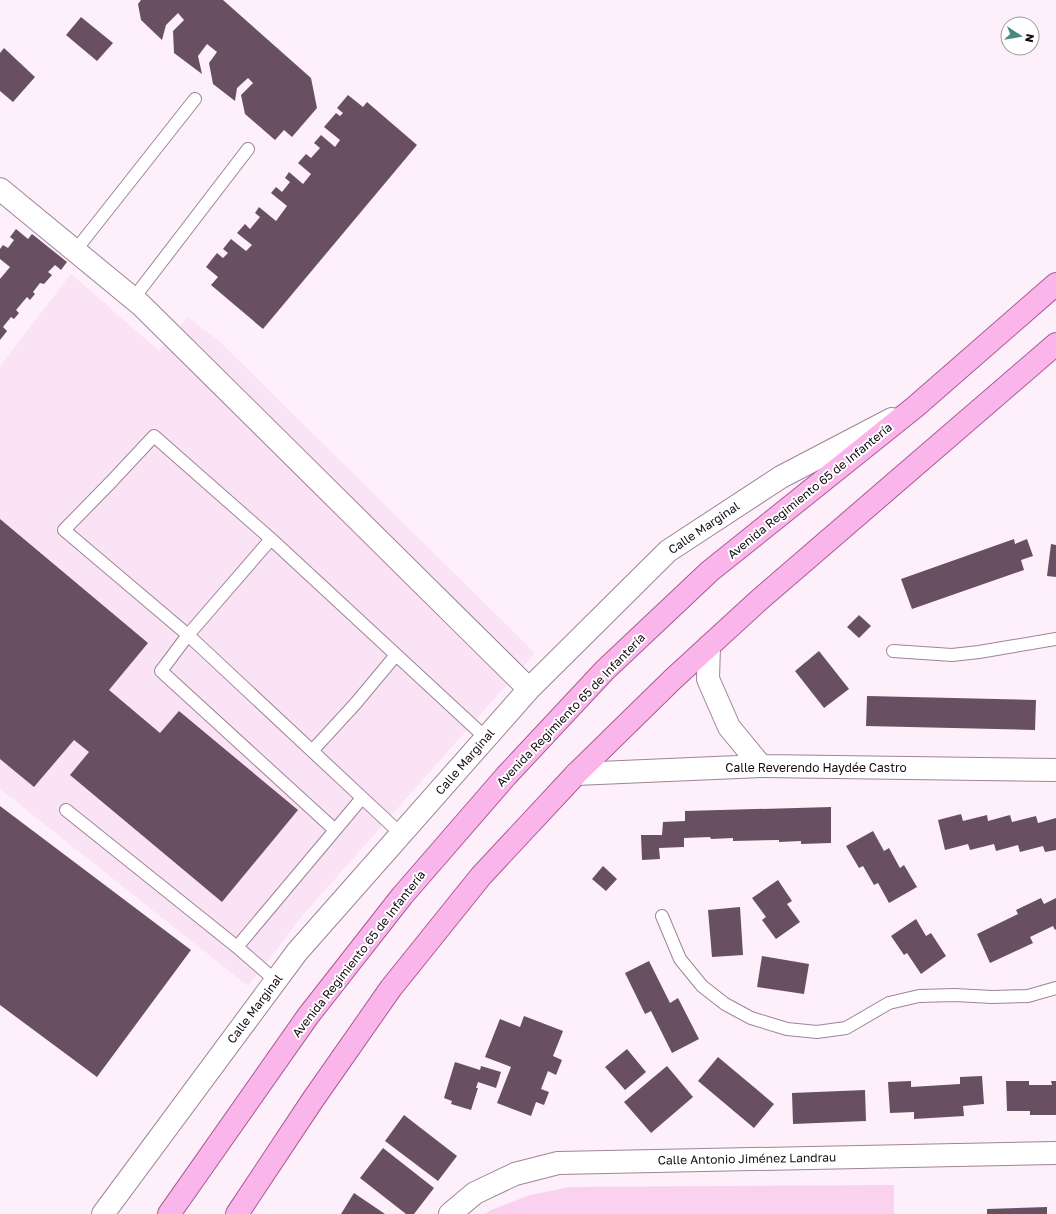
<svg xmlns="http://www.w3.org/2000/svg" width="1056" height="1214" font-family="'Golos Text',sans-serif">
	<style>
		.built { fill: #fae3f4 }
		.green { fill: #fad1ef }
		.building { fill: #694f62 }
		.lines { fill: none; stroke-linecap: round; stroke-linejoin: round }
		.service-casing { stroke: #a08398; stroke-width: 14 }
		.minor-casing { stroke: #a08398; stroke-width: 24 }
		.primary-casing { stroke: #a85b97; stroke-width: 24 }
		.service { stroke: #fff; stroke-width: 12 }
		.minor { stroke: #fff; stroke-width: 22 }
		.primary { stroke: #fab6eb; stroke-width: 22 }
		.labels { text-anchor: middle; stroke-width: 4; stroke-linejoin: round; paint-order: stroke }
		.street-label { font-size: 12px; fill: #150b13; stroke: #fff }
	</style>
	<rect width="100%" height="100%" fill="#fdf0fa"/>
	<path class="built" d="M71,274L159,351L188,317L218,340L535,653L303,915L248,986L0,789V366Z"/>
	<path class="green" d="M894,1185V1214H485L491,1210L530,1195L570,1187Z"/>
	<path class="building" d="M141,0H223L311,78L317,108L292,137L284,130L275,140L245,114L241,95L253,83L248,78L237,88L235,101L213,84L209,63L217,52L207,44L198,56L202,74L174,53L173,31L184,20L178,13L166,25L162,40L141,20L138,4Z
		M81,17L113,43L97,61L66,35Z
		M4,48L35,77L13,102L0,91V53Z
		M348,95L363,107L367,102L417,145L263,329L211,285L218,277L206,267L217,253L223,258L228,253L223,249L231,239L246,251L252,245L237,233L245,224L250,229L260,217L255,213L259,207L276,221L287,206L271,193L276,187L282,192L290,182L285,178L289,172L303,184L311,174L298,163L306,154L311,158L320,148L314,143L321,135L335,147L340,140L324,127L336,113L340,116L343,113L337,108Z
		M16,229L28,239L32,234L67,262L61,270L55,265L48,272L52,275L44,284L40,283L33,292L35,294L30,300L27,297L16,310L19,313L14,319L11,317L3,327L7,331L0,340V279L10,267L0,259V249L3,245L8,248L14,240L10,237Z
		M0,519L148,643L109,690L160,733L179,711L298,810L222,902L70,775L89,752L74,740L34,787L0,759Z
		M1014,539L1015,544L1027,539L1033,556L1021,560L1024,570L912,609L901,579Z
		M1051,544L1056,545V577L1047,576Z
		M859,615L871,626L859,638L847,627Z
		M819,651L849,689L824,708L795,671Z
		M867,696L1036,700L1035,730L866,726Z
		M0,806L191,950L97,1077L0,1005Z
		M831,807V843L801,844V841L779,842V840L733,841V838L711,839L710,837L684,838V847L659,848L660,859L642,860L641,835H662L663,822L685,821V811Z
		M961,814L963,821L987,815L988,821L1010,815L1012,822L1036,816L1038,823L1056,818V850L1045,852L1043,846L1020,852L1018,845L996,851L994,844L970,850L968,844L945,850L938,820Z
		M873,831L884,851L889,848L900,868L904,865L917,887L889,903L878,883L874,885L863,866L859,868L846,846Z
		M603,866L617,879L606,891L592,879Z
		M778,880L792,901L787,904L800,922L776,939L762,920L766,917L752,898Z
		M1041,898L1044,904L1056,898V929L1055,930L1053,926L1030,937L1033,943L990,963L977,934L1018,914L1016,910Z
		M740,907L743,955L712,957L708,910Z
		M916,919L926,936L931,933L946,956L921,974L907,953L904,955L891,936Z
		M762,956L809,964L804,994L757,987Z
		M649,961L670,1003L678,998L699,1039L672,1053L651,1011L645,1014L625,973Z
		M524,1016L563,1031L553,1056L562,1060L556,1075L548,1071L541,1089L549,1092L544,1105L536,1102L531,1116L497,1103L511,1067L485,1057L500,1019L520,1027Z
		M627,1049L646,1072L625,1090L605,1067Z
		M718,1057L774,1104L754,1128L698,1081Z
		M455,1062L480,1070L481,1066L501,1072L496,1088L478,1082L476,1088H478L471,1110L451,1104L452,1101L444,1098Z
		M667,1066L693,1097L651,1133L624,1102Z
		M982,1076L984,1104L963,1106L964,1116L914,1119V1112L890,1113L888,1082L911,1081V1087L960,1084V1077Z
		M1006,1081H1029V1085H1052L1051,1081H1056V1115H1030V1111H1007Z
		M865,1090L866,1121L793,1124L792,1093Z
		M404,1115L457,1156L438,1181L385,1141Z
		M383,1148L434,1188L414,1214H406L360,1178Z
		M354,1193L385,1214H341Z
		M1047,1207V1214H987V1209Z"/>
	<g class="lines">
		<defs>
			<path id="service" d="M75,251L195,99
				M133,299L248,149
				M271,539L154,436L111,482L64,530L188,635L161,671L335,830
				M893,651L952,655L979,652L1056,639
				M312,751L356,703L396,655
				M66,810L237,947
				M401,834L188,635L271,539L486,738
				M662,916L680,959L702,986L725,1004L751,1018L787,1029L817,1032L846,1028L889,1003L919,996L955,995L992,997L1028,996L1056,988
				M276,981L237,947L362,798"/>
			<path id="minor" d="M0,189L141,305L529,689
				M709,646L708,679L729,727L761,766
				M576,774L761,766L1056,770
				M103,1214L297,952L529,689L668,551L781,477L892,419
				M450,1214L475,1193L515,1174L558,1163L1056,1153"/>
			<path id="primary" d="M169,1214L308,1016L402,896L506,776L605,670L710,571L915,407L1056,284
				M237,1214L312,1101L391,988L481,876L576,774L673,679L758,601L1056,344"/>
		</defs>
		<use href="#service" class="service-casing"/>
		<use href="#minor" class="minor-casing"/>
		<use href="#primary" class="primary-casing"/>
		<use href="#service" class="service"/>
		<use href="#minor" class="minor"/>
		<use href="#primary" class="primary"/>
	</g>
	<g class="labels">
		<g class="street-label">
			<text transform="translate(810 491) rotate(-39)" y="4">Avenida Regimiento 65 de Infantería</text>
			<text transform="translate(704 528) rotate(-34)" y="4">Calle Marginal</text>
			<text transform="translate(571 710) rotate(-46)" y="4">Avenida Regimiento 65 de Infantería</text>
			<text transform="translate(465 762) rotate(-49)" y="4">Calle Marginal</text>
			<text x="816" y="772">Calle Reverendo Haydée Castro</text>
			<text transform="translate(359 954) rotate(-52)" y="4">Avenida Regimiento 65 de Infantería</text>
			<text transform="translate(255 1009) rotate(-53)" y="4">Calle Marginal</text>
			<text transform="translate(747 1159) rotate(-1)" y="4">Calle Antonio Jiménez Landrau</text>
		</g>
	</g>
	<g transform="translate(1020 36) rotate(102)"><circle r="19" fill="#ffffff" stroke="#a19da1"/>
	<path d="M0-3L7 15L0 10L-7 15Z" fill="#458b83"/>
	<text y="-6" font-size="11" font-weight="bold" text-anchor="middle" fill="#150b13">N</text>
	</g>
</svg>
